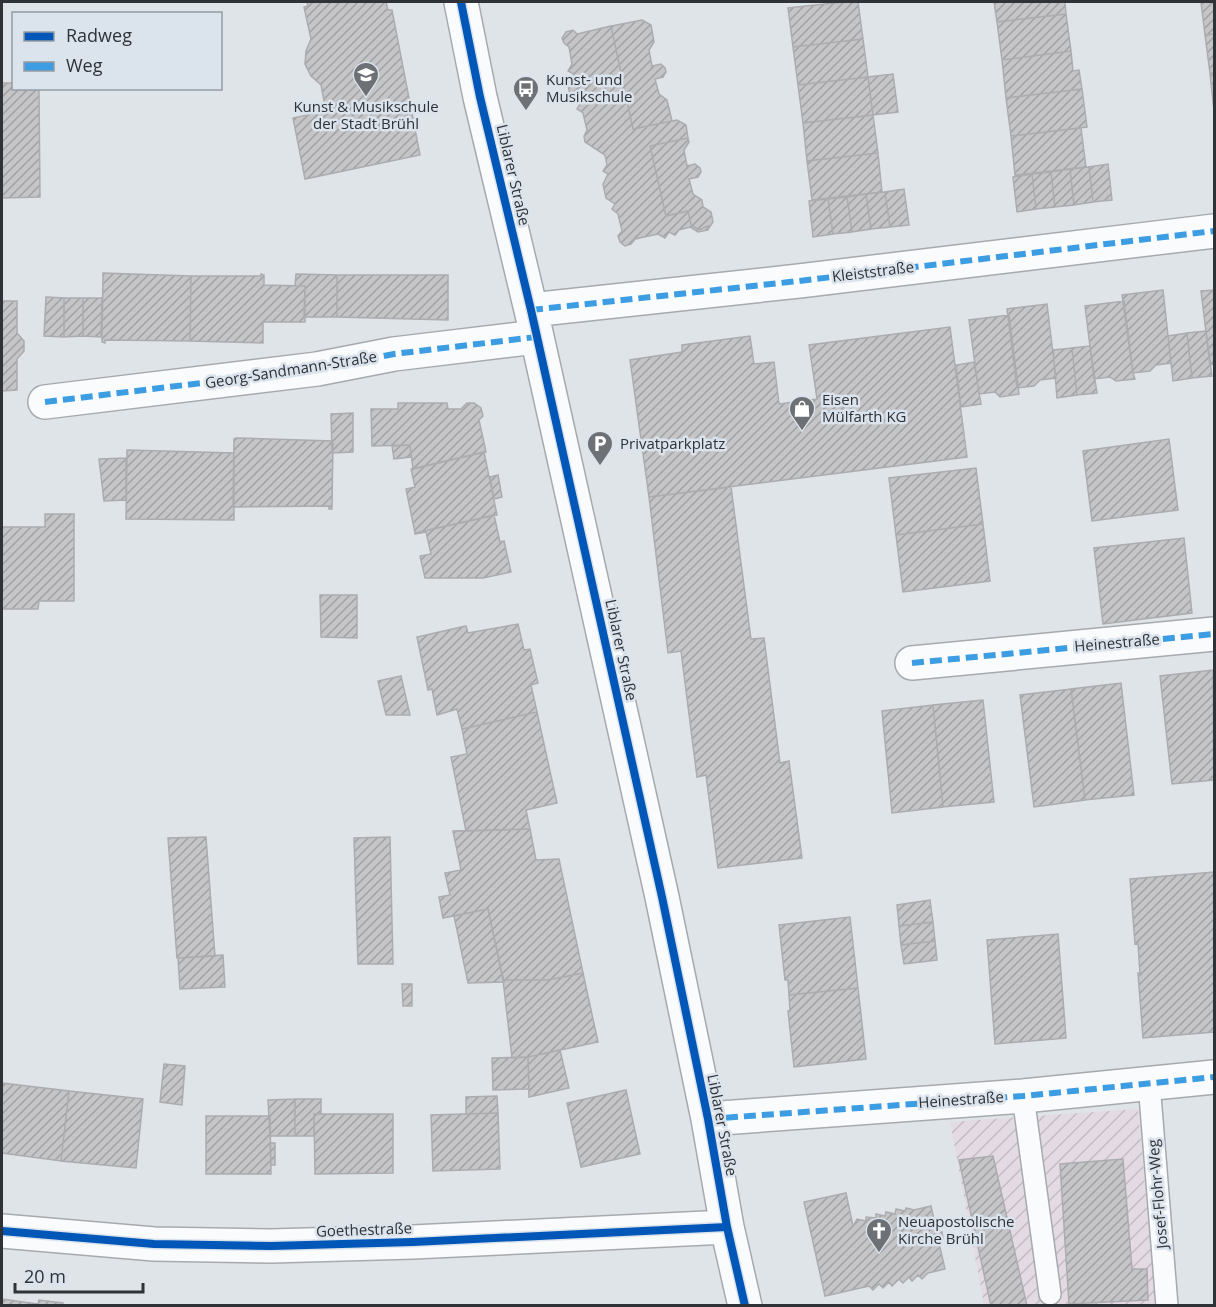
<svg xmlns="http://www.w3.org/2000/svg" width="1216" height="1307" font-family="'Open Sans',sans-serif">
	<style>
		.industrial { fill: url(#industrial-furrows) }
		.building { fill: url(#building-hatch); stroke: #acacb0; stroke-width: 1.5 }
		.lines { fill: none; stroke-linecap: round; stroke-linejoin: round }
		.lane-casing { stroke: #a6aaae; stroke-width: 24 }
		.street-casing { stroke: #a6aaae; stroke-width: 36 }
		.lane { stroke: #fafbfc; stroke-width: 21 }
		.street { stroke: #fafbfc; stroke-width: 33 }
		.quiet { stroke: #3d9de2; stroke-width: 6; stroke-dasharray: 12 6; stroke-linecap: butt }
		.cycleway-casing { stroke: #dbe3ed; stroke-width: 11 }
		.cycleway { stroke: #0057b8; stroke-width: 8 }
		.labels { text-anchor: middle; stroke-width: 5; stroke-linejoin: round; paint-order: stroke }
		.poi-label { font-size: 15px; fill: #2f3236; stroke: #dbe3ed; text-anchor: start }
		.street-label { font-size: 15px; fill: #2f3236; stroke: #dbe3ed }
	</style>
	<defs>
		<pattern id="industrial-furrows" width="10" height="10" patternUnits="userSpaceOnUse" patternTransform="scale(1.5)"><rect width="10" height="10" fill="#e3dae3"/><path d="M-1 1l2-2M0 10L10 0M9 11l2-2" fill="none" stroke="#c3bcc3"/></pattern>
		<pattern id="building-hatch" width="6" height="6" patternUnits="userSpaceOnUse" patternTransform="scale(1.5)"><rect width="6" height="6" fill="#c5c5c8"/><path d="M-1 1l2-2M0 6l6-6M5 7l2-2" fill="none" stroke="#a0a1a3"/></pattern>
	</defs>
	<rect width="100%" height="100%" fill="#dfe4e9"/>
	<path class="industrial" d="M1138,1109L1156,1305H984L950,1122Z"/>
	<path class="building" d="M307,2H386L388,10H392L420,155L305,179L293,118L326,111L321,85L311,76L305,64L306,51L311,39L304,7L308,6Z
		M843,2H858L863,39L793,47L788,8Z
		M994,2H1065L1066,14L997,22Z
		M1201,2H1214V34L1205,35Z
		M1066,14L1071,51L1002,60L997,22Z
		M642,20L651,25L654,42L649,50L652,66L661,64L665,68L666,72L663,77L655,79L659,94L667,100L672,121L633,129L611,26Z
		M611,26L633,129L677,120L686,125L688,138L650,146L666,216L688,211L691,225L699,230L708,226V230L698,232L690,227L679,230L675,235L669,232L665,238L658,234L635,239L631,244L625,246L620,242L618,236L622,231L618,214L612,209L615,204L606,198L603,184L608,174L603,171L607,165L605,155L585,142L584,136L587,130L583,113L577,109L580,104L570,98L568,83L574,74L568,71L572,64L569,47L564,43L562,38L566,32L573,30L577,34Z
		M1214,34V73H1210L1205,35Z
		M863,39L868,77L798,85L793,47Z
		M1071,51L1073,71L1079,70L1082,89L1006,98L1002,60Z
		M1210,73H1214V111Z
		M893,74L898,112L873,115L868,77Z
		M868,77L873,115L803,123L798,85Z
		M2,83H14V88H39L40,197L2,198Z
		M1082,89L1087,127L1011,136L1006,98Z
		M873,115L878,153L807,161L803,123Z
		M1081,128L1086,167L1015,175L1011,136Z
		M688,138L689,142L684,150L687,166L695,164L700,168L701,172L698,177L689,179L693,194L702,200L703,207L711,212L713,222L709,228L708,226L699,230L691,225L688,211L666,216L650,146Z
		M878,153L882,192L812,200L807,161Z
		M1108,164L1112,200L1093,202L1089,167Z
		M1089,167L1093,202L1074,205L1070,169Z
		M1070,169L1074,205L1055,207L1051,172Z
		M1051,172L1055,207L1036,209L1032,174Z
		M1032,174L1036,209L1017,212L1013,177Z
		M904,189L909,225L890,227L885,192Z
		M885,192L890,227L871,229L866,194Z
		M866,194L871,229L852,232L847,197Z
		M847,197L852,232L833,234L828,199Z
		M828,199L833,234L813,237L809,201Z
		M103,273L191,276L190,341L105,340V343L102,342Z
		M261,274L264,275V285L305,286V322H263V343L190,341L191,276H261Z
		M296,274L337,275V317H304L305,286H295Z
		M337,275H448V320L337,317Z
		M1163,290L1171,363L1156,365L1150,371L1133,373L1122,295Z
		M1214,290V364L1210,365L1201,291Z
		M46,297L64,298V337L44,336Z
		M64,298H83V336L64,337Z
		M83,298H102L101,337L83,336Z
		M2,301H17V333L24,341V351L17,359V390L2,391Z
		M1124,301L1133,373L1135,379L1116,381L1110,377L1094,379L1085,306Z
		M1047,304L1056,378L1040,380L1034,386L1017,388L1007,309Z
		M1009,315L1019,394L1000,397L995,392L979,394L969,320Z
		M950,327L967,457L649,497L630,360L682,352V345L750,336L754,364L774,362L779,404L817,399L809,345Z
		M1206,331L1212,376L1192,378L1187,333Z
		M1187,333L1192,378L1173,381L1168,336Z
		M1090,346L1097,393L1077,395L1072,348Z
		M1072,348L1077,395L1057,398L1053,350Z
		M974,362L981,404L961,407L956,365Z
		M398,403H447L448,409H461L467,403H474L481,408L483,416L479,420L486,452L413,469L410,445L372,446L371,409H398Z
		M353,413V452L332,453L331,414Z
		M236,438L333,441L332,509H329V506L233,507L234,439Z
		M1169,439L1178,510L1092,521L1083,451Z
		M410,445L411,457L394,459L392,446Z
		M127,450L234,453V520L126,519Z
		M484,452L497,515L415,533L406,489L415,487L411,469Z
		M126,458V500L104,501L99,459Z
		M976,468L983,524L896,535L889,478Z
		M498,475L502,497L494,499L490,477Z
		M731,487L751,639L764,638L780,763L789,761L802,858L718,868L706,775L697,777L681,651L668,653L649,497Z
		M45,514H74V601H39L38,609H2V527H45Z
		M494,515L500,542L504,541L511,572L483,578H425L420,556L431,554L426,532L415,534V533Z
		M983,524L990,581L903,592L896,535Z
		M1184,538L1192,613L1103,624L1094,548Z
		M320,595H357V638L321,637Z
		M518,624L524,650L530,649L538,683L531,685L537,712L462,729L457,709L437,715L432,689L428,690L417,637L466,626L468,633Z
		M1213,670L1214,780L1172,784L1160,676Z
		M401,676L410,715H386L378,681Z
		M1121,683L1134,795L1085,800L1071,689Z
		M1071,689L1085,800L1034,807L1020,695Z
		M983,700L994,802L943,807L933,705Z
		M933,705L943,807L892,813L882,711Z
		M537,712L557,803L526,810L530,829L466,831L451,757L467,754L462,729Z
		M530,829L536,860L559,859L583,973L548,980H503L488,909L443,918L439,897L450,895L445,873L461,870L453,831Z
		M206,837L215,956L177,958L168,838Z
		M390,837L393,964H358L354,838Z
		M1214,872V1032L1143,1038L1138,973H1140L1138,943L1135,944L1130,879Z
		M930,900L933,922L899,926L897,905Z
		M488,909L504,982L468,983L454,916Z
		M850,917L858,988L789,995L788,980H785L779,925Z
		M933,922L935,941L901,945L899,926Z
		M1058,934L1066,1038L995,1044L987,940Z
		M935,941L937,960L904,964L901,945Z
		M223,955L225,987L180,989L178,958Z
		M583,973L598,1042L528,1057L512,1058L503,980H548Z
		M402,984H412V1006H403Z
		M858,988L866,1059L794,1067L788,1011H790L789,995Z
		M560,1050L569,1088L529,1097L528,1057Z
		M528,1057L529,1089L493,1090L492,1058Z
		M164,1064L185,1066L182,1105L160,1102Z
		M2,1083L69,1091L61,1161L2,1153Z
		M626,1090L640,1154L581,1167L567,1103Z
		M69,1091L143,1099L136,1168L61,1161Z
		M497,1096L498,1113L466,1114V1097Z
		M295,1099H321V1114H314V1136H295Z
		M295,1099V1136H270L268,1100Z
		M498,1113L500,1169L433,1171L431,1115Z
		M314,1114H393V1173L315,1174Z
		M206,1116H270L271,1174H206Z
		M270,1143H275V1165H271Z
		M993,1156L1027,1306H991L959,1160Z
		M1123,1159L1132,1269H1147L1148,1300L1069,1304L1060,1164Z
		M846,1193L853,1226L857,1219L866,1221V1217L876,1218V1214L885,1216L886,1212L895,1214L896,1209L905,1211L906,1208L914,1210L931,1206L937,1233L942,1232L943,1239H938L945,1269L928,1273L922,1279L918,1275L912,1281L909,1277L903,1283L899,1279L892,1286L889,1282L883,1288L879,1284L873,1290L869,1286L825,1296L804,1202Z
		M2,1299L38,1304L39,1300L63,1303L62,1306H2Z"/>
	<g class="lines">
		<defs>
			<path id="lane" d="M1149,1083L1167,1306
				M1023,1096L1050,1294"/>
			<path id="street" d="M461,2L480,97L531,310L662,897L708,1119L727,1227L745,1306
				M531,310L799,281L1214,231
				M45,402L317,369L394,354L536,337
				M912,663L1214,634
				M708,1119L1023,1096L1214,1077
				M2,1231L154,1244L271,1246L413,1242L727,1227"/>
		</defs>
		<use href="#lane" class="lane-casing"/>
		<use href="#street" class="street-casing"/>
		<use href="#lane" class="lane"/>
		<use href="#street" class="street"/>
		<path class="quiet" d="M531,310L799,281L1214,231
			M45,402L317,369L394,354L536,337
			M912,663L1214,634
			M708,1119L1023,1096L1214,1077"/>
		<defs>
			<path id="cycleway" d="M461,2L480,97L531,310L662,897L708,1119L727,1227L745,1306
				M2,1231L154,1244L271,1246L413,1242L727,1227"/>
		</defs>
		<use href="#cycleway" class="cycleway-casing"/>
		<use href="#cycleway" class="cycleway"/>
	</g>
	<defs>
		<symbol id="school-pin" viewBox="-11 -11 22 30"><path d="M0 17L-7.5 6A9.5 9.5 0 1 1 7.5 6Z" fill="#6d7075" stroke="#dbe3ed"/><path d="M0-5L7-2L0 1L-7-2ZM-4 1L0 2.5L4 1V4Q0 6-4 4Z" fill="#fff"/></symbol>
		<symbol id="bus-pin" viewBox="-11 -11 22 30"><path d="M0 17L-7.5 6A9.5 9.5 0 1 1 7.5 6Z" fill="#6d7075" stroke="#dbe3ed"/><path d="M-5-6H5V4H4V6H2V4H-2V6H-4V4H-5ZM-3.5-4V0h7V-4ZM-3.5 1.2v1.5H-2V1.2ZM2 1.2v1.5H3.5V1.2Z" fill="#fff"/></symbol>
		<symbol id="shop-pin" viewBox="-11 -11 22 30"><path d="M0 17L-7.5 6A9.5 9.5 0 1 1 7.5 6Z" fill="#6d7075" stroke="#dbe3ed"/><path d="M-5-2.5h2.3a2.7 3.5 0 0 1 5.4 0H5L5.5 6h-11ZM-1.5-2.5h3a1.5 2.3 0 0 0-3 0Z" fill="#fff"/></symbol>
		<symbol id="parking-pin" viewBox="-11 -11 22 30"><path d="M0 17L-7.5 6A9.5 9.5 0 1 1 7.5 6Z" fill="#6d7075" stroke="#dbe3ed"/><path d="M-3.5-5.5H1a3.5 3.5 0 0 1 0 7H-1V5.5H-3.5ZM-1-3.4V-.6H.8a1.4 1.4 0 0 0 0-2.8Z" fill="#fff"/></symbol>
		<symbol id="church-pin" viewBox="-11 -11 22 30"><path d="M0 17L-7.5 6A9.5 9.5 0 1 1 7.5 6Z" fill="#6d7075" stroke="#dbe3ed"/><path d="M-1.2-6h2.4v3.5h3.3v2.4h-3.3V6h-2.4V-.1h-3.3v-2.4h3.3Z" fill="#fff"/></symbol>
	</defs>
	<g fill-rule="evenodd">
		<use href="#school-pin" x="351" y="60" width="30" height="40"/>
		<use href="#bus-pin" x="511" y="74" width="30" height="40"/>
		<use href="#shop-pin" x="787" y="394" width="30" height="40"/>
		<use href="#parking-pin" x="585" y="429" width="30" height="40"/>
		<use href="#church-pin" x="864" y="1216" width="30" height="40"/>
	</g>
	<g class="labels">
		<g class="poi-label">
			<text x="546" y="85">Kunst- und<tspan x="546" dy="17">Musikschule</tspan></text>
			<text x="366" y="112" text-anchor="middle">Kunst &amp; Musikschule<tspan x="366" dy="17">der Stadt Brühl</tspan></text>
			<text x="822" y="405">Eisen<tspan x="822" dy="17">Mülfarth KG</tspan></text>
			<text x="620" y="449">Privatparkplatz</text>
			<text x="898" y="1227">Neuapostolische<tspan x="898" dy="17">Kirche Brühl</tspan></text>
		</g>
		<g class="street-label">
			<text transform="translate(513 175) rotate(77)" y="5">Liblarer Straße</text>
			<text transform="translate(873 272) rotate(-7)" y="5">Kleiststraße</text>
			<text transform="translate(291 370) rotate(-9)" y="5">Georg-Sandmann-Straße</text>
			<text transform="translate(1117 643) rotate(-5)" y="5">Heinestraße</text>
			<text transform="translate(621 650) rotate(78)" y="5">Liblarer Straße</text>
			<text transform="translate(961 1100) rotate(-4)" y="5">Heinestraße</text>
			<text transform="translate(722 1125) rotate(79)" y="5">Liblarer Straße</text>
			<text transform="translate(1158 1194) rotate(-95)" y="5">Josef-Flohr-Weg</text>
			<text transform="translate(364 1230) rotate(-2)" y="5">Goethestraße</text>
		</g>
	</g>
	<rect width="1216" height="1307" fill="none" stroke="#2f3236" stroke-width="6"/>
	<rect x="12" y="12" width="210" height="78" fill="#dbe3ed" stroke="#969ca4" stroke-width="1.5"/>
	<rect x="24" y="32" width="30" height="9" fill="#0057b8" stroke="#969ca4" stroke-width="1.5"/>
	<text x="66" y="42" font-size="18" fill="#2f3236">Radweg</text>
	<rect x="24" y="62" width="30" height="9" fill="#3d9de2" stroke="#969ca4" stroke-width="1.5"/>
	<text x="66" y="72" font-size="18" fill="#2f3236">Weg</text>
	<path d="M15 1283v9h128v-9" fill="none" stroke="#2f3236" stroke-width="3"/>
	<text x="24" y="1283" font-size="18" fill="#2f3236" stroke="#dbe3ed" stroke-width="4.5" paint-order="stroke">20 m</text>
</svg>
